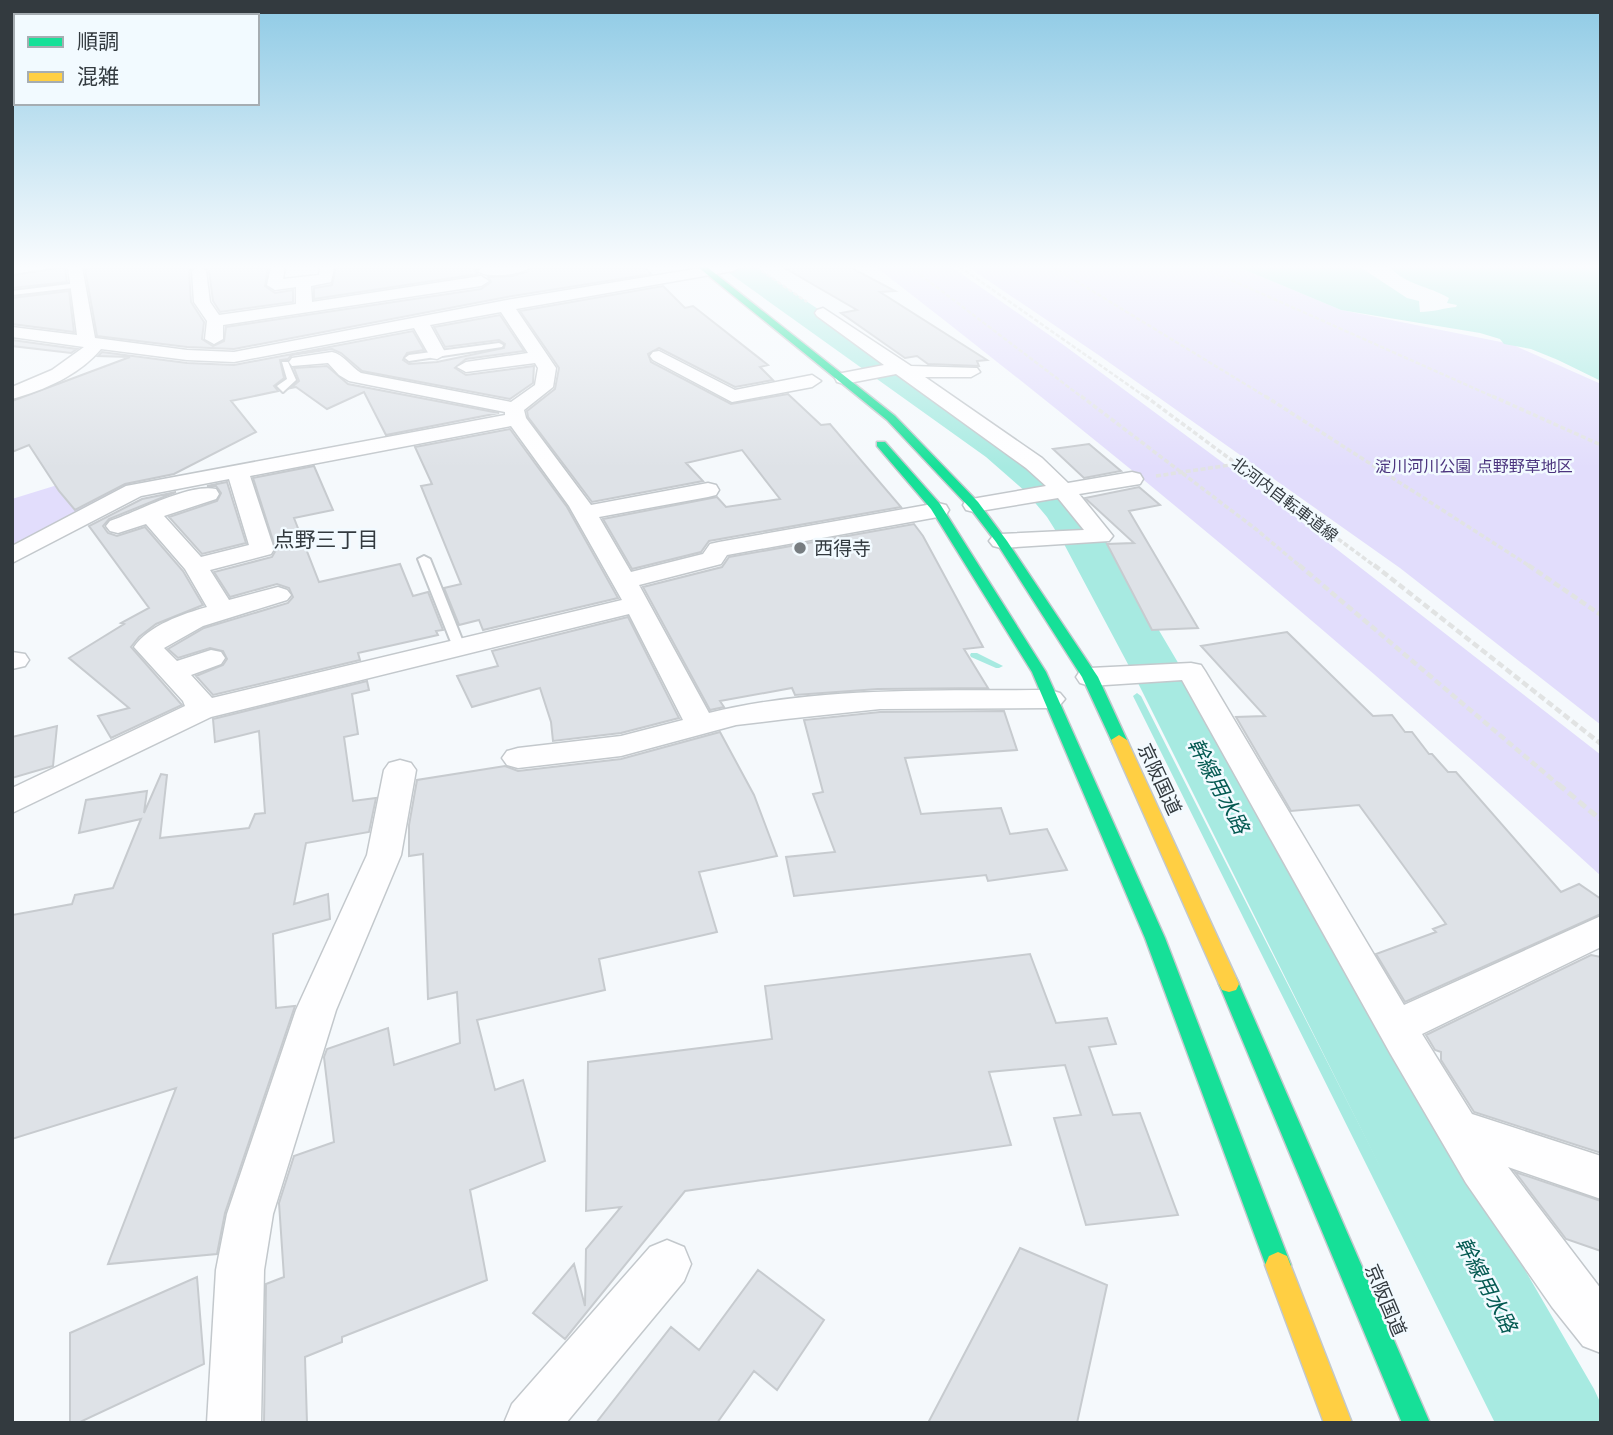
<svg xmlns="http://www.w3.org/2000/svg" width="1613" height="1435" font-family="'Work Sans','Noto Sans JP',sans-serif">
	<style>
		.green { fill: #e2ddfc }
		.water { fill: #a7eae1 }
		.lines { fill: none; stroke-linecap: round; stroke-linejoin: round }
		.stream { fill: #a7eae1; fill-rule: evenodd }
		.river { fill: #a7eae1; fill-rule: evenodd }
		.building { fill: #dee2e7; stroke: #c7cbcf; stroke-width: 2 }
		.lane-casing { stroke: #c3c8cc; stroke-width: 4 }
		.street-casing { stroke: #c3c8cc; stroke-width: 3 }
		.fast-casing { stroke: #c3c8cc; stroke-width: 3 }
		.slow-casing { stroke: #c3c8cc; stroke-width: 3 }
		.path-far3 { stroke: #e1e3e3; stroke-width: 2.5; stroke-dasharray: 4.5 2; stroke-linecap: butt }
		.path-far2 { stroke: #e1e3e3; stroke-width: 3.5; stroke-dasharray: 5 2.5; stroke-linecap: butt }
		.path-far1 { stroke: #e1e3e3; stroke-width: 4.5; stroke-dasharray: 7 3.5; stroke-linecap: butt }
		.path { stroke: #e1e3e3; stroke-width: 5; stroke-dasharray: 9 4.5; stroke-linecap: butt }
		.lane { fill: #fefeff; fill-rule: evenodd }
		.street { fill: #fefeff; fill-rule: evenodd }
		.fast { fill: #16e098; fill-rule: evenodd }
		.slow { fill: #ffcf43; fill-rule: evenodd }
		.poi-dot { fill: #777d81; stroke: #f2faff; stroke-width: 2.5 }
		.labels { text-anchor: middle; stroke-width: 5; stroke-linejoin: round; paint-order: stroke }
		.far-park-label { font-size: 16px; fill: #4b347e; stroke: #f2faff }
		.far-street-label { font-size: 16px; fill: #333a3f; stroke: #f2faff }
		.poi-label { font-size: 19px; fill: #333a3f; stroke: #f2faff; text-anchor: start }
		.street-label { font-size: 19px; fill: #333a3f; stroke: #f2faff }
		.neighbourhood-label { font-size: 21px; fill: #333a3f; stroke: #f2faff }
		.water-label { font-size: 21px; font-style: italic; fill: #055a52; stroke: #f2faff }
	</style>
	<rect width="100%" height="100%" fill="#f5f9fc"/>
	<path class="green" d="M876,267H952L1065,346L1280,505L1601,755V876C1368,663 1126,460 876,267Z
		M968,267H1238L1341,310L1511,344L1601,384V725L1400,568L1100,356Z
		M80,478L138,485L12,548V499Z"/>
	<path class="water" d="M1238,267H1360L1407,298L1419,301L1420,312C1434,312 1443,308 1456,307L1457,305L1447,303L1449,298C1427,285 1408,286 1389,267H1601V381L1558,360L1531,349L1504,344L1500,339L1480,333L1341,310Z"/>
	<g class="lines">
		<path class="stream" d="M971,653H977L1003,666L999,668H996L971,657L970,655Z
			M1137,693L1141,696L1511,1423H1495L1133,696Z"/>
		<path class="river" d="M725,267H756L1012,441L1054,476L1078,501L1108,544L1190,683L1279,846L1594,1389L1601,1404V1423H1508L1138,683L1064,544L1047,517L1026,492L986,457L729,273Z"/>
	</g>
	<path class="building" d="M65,267L67,282L12,288V275Z
		M97,267H194L189,271L191,302L204,322L202,339L213,346L224,341L226,327L481,289L491,282L488,277L513,276L526,272L532,267H645L651,274L507,297L234,349L187,347L97,336L85,269Z
		M205,267H268L265,286L275,293L293,290V302L220,312L213,301L209,271Z
		M336,267H479L475,270L478,274L314,299V288L332,285Z
		M783,267H850L895,291L880,292L987,360L977,361L979,366L928,364L917,356L905,358L841,313L857,310Z
		M663,286L685,308L693,306L768,365L760,367L773,380L735,387L659,348L648,354L651,362L731,404L788,394L821,425L830,424L901,507L709,541L701,552L632,569L603,519L717,497L726,507L780,499L742,450L686,463L703,481L592,502L528,417L527,411L555,389L559,368L520,311Z
		M69,291L74,332L12,324V298Z
		M500,315L524,351L466,359L455,368L466,375L534,366L533,383L510,399L362,371L341,353L332,349L292,355L288,359L280,360L284,378L274,386L278,391L231,401L256,432L174,474L125,484L75,510L59,491L29,445L12,452V401L130,357L98,356L102,352L187,363L234,365L413,331L424,350L407,353L403,360L409,364L437,362L504,348L505,344L499,340L445,347L434,327Z
		M12,340L77,349L71,353L12,346Z
		M327,366L348,384L499,413L386,435L364,392L327,409L296,387L291,388L299,381L294,368Z
		M510,429L567,507L618,598L483,630L479,620L459,625L444,588L461,584L421,486L432,484L415,447Z
		M1089,444L1121,471L1084,478L1053,449Z
		M314,466L333,510L294,518L319,582L400,564L413,596L428,592L443,630L436,631L438,635L358,653L360,660L213,695L196,676L223,665L227,659L223,651L210,648L178,658L168,649L204,628L288,603L293,597L289,588L277,584L230,597L214,572L272,557L276,550L253,478Z
		M227,482L246,543L202,554L169,517L217,501L221,493L216,486H207Z
		M1139,487L1160,505L1129,511L1198,628L1152,630L1107,544L1134,543L1085,498Z
		M176,492L109,519L103,526L108,533L117,536L145,527L183,571L203,605L156,624L139,637L131,647L182,705L111,738L98,716L129,708L69,658L124,624L121,623L149,608L89,526L142,499Z
		M914,524L923,536L983,647L964,649L988,688L878,689L795,695L792,688L720,701L724,707L710,710L643,587L722,567L729,557Z
		M628,617L679,718L621,733L553,741L551,722L540,688L472,707L457,676L498,666L492,651Z
		M1287,632L1373,716L1392,715L1405,732H1412L1429,754H1432L1448,772H1456L1561,892L1579,884L1601,899V914L1405,1002L1376,954L1436,932L1433,929L1446,924L1359,805L1291,811L1236,717L1265,716L1201,646Z
		M367,681L369,690L352,694L358,734L344,737L353,801L376,798L369,832L306,843L294,904L328,894L330,919L273,934L276,1008L295,1006L225,1213L217,1254L108,1264L176,1088L12,1139V915L72,904L75,895L113,888L141,819L79,833L86,800L147,791L144,813L161,774L167,775L160,838L249,828L255,814L265,813L259,731L215,742L213,719Z
		M1004,711L1017,750L905,758L921,814L1001,808L1010,834L1047,829L1067,870L988,881L986,875L794,896L786,857L835,852L813,794L823,792L804,720L880,712Z
		M57,726L53,766L12,778V737Z
		M720,732L754,795L777,856L699,872L717,932L599,959L605,990L477,1020L495,1090L523,1080L545,1161L470,1190L487,1280L342,1337V1342L305,1357L307,1423H264L266,1284L284,1277L279,1203L294,1156L334,1142L324,1057L327,1049L388,1028L394,1065L460,1043L457,992L428,999L423,854L409,856V825L417,780L505,766L518,771L621,759Z
		M1030,954L1056,1023L1107,1018L1116,1044L1089,1047L1113,1115L1140,1113L1178,1215L1086,1225L1054,1118L1081,1115L1065,1065L989,1072L1011,1145L685,1191L565,1339L533,1313L574,1264L585,1306L586,1249L621,1207L586,1211L588,1062L772,1039L765,986Z
		M1591,955L1601,957V1153L1474,1112L1441,1060V1052L1435,1050L1426,1035Z
		M1515,1172L1601,1201V1251L1566,1239Z
		M1020,1248L1107,1285L1077,1423H928Z
		M758,1270L824,1320L777,1390L754,1371L717,1423H596L671,1327L699,1350Z
		M197,1277L204,1364L78,1423H70V1333Z"/>
	<g class="lines">
		<defs>
			<path id="lane" d="M78,283L81,287L12,295V291Z
				M499,343L503,345L502,347L409,361L405,358L409,355Z
				M282,362H288L296,380L283,392L277,386L287,379Z
				M424,556L430,559L465,647L464,650H454L453,647L418,559Z"/>
			<path id="street" d="M68,267H82L95,338L187,350L234,352L507,300L707,267H740L733,271L516,309L556,368L553,387L524,410L526,418L591,505L708,483L716,485L719,490L716,495L708,497L599,517L631,572L703,554L710,544L719,542L938,503L946,505L949,510L946,515L938,517L727,555L721,564L639,585L709,713C818,686 938,691 1050,690L1060,693L1065,699L1060,705L1050,708L880,709L786,719L736,725L621,756L518,768L507,765L502,758L507,751L518,748L621,736L683,720L629,614L211,717L12,813V788L185,706L183,701L134,647C149,625 183,614 207,607L185,569L146,524L118,533L110,531L106,526L110,521C137,512 189,483 216,489L219,494L216,499L164,516L201,557L249,545L229,479L141,496L12,563V546L126,486L505,415V412L349,381L339,375L328,363L292,366L289,362L292,358L332,352C343,354 351,367 361,373L511,402L535,385L538,368L535,363L466,372L457,367L466,362L528,353L501,312L430,325L446,354L437,359L431,358L414,328L234,362L187,360L101,349C79,375 45,390 12,399V387L52,370L84,347L12,337V327L77,335ZM511,426L569,506L622,600L212,698L191,675L221,664L225,658L221,652L211,650L177,661L164,648L203,626L287,600L291,595L287,590L278,587L229,600L210,570L271,554L274,549L250,476Z
				M200,267L206,271L210,302L219,315L296,304V287L275,290L267,285L271,267H285L283,279L319,275L320,267H334L331,282L311,286L312,302L481,276L489,281L481,286L223,325V339L214,344L205,339L207,321L194,302L192,271Z
				M484,267H530C521,275 487,279 478,271Z
				M823,308L911,366L977,368L980,372L971,377H925L1042,458L1068,483L1132,472L1140,474L1143,479L1140,484L1079,494L1113,536L1109,541L1001,548L993,546L989,541L993,536L1001,534L1084,530L1058,498L974,512L966,510L963,505L966,500L1046,486L1026,468L896,374L844,384L837,382L835,378L837,374L884,365L817,316L815,313L817,310Z
				M659,351L735,390L812,375L821,381L812,387L732,402L653,360L650,356L653,352Z
				M12,652L25,654L29,660L25,666L12,669Z
				M1191,663L1201,665L1205,671L1404,1005L1601,916V947L1422,1034L1472,1114L1601,1156V1199L1508,1167L1601,1289V1353L1583,1346L1552,1307L1466,1183L1390,1053L1182,680L1090,686L1080,683L1076,677L1080,671L1090,668Z
				M400,760L411,763L416,770L401,855L336,1010L273,1214L264,1270L261,1423H207L216,1270L227,1214L296,1010L367,855L384,770L389,763Z
				M667,1240L684,1247L691,1264L684,1281L566,1423H504L512,1404L650,1247Z"/>
			<path id="fast" d="M698,267H707L895,416L978,502L1007,541L1098,677L1127,740L1125,744H1113L1082,677L996,542L970,508L887,420Z
				M877,442H885L940,504L1046,672L1165,938L1291,1265L1287,1274L1278,1278L1269,1274L1145,938L1032,672L931,509L877,446Z
				M1229,976L1236,978L1239,984L1430,1423H1402L1219,984L1222,978Z"/>
			<path id="slow" d="M1119,735L1127,740L1239,984L1236,990L1229,992L1222,990L1219,984L1111,740Z
				M1278,1252L1287,1256L1352,1423H1324L1265,1265L1269,1256Z"/>
		</defs>
		<use href="#lane" class="lane-casing"/>
		<use href="#street" class="street-casing"/>
		<use href="#fast" class="fast-casing"/>
		<use href="#slow" class="slow-casing"/>
		<path class="path-far3" d="M756,267L807,302
			M910,267L1083,398
			M960,267L1147,398
			M1053,267L1268,398
			M1202,267L1496,398"/>
		<path class="path-far2" d="M1081,396L1257,530L1301,567
			M1145,396L1376,567
			M1265,396L1531,567
			M1492,396L1601,445
			M1156,476L1237,464"/>
		<path class="path-far1" d="M1299,565L1560,786
			M1374,565L1601,744
			M1528,565L1601,615"/>
		<path class="path" d="M1558,784L1601,820"/>
		<use href="#lane" class="lane"/>
		<use href="#street" class="street"/>
		<use href="#fast" class="fast"/>
		<use href="#slow" class="slow"/>
	</g>
	<linearGradient id="sky" x2="0" y2="1"><stop stop-color="#8ecae5"/><stop offset="0.57" stop-color="#fafcfe"/><stop offset="1" stop-color="#fafcfe" stop-opacity="0"/></linearGradient>
	<rect width="1613" height="468" fill="url(#sky)"/>
	<circle class="poi-dot" cx="800" cy="548" r="7"/>
	<g class="labels">
		<g class="far-park-label">
			<text x="1474" y="472">淀川河川公園 点野野草地区</text>
		</g>
		<g class="far-street-label">
			<text transform="translate(1285 499) rotate(37)" y="6">北河内自転車道線</text>
		</g>
		<g class="poi-label">
			<text x="814" y="555">西得寺</text>
		</g>
		<g class="street-label">
			<text transform="translate(1160 779) rotate(65)" y="7">京阪国道</text>
			<text transform="translate(1386 1300) rotate(67)" y="7">京阪国道</text>
		</g>
		<g class="neighbourhood-label">
			<text x="326" y="547">点野三丁目</text>
		</g>
		<g class="water-label">
			<text transform="translate(1218 786) rotate(62)" y="7">幹線用水路</text>
			<text transform="translate(1486 1285) rotate(62)" y="7">幹線用水路</text>
		</g>
	</g>
	<rect width="1613" height="1435" fill="none" stroke="#333a3f" stroke-width="28"/>
	<rect x="14" y="14" width="245" height="91" fill="#f2faff" stroke="#a6adb2" stroke-width="2"/>
	<rect x="28" y="37" width="35" height="10" fill="#16e098" stroke="#a6adb2" stroke-width="2"/>
	<text x="77" y="49" font-size="21" fill="#333a3f">順調</text>
	<rect x="28" y="72" width="35" height="10" fill="#ffcf43" stroke="#a6adb2" stroke-width="2"/>
	<text x="77" y="84" font-size="21" fill="#333a3f">混雑</text>
</svg>
